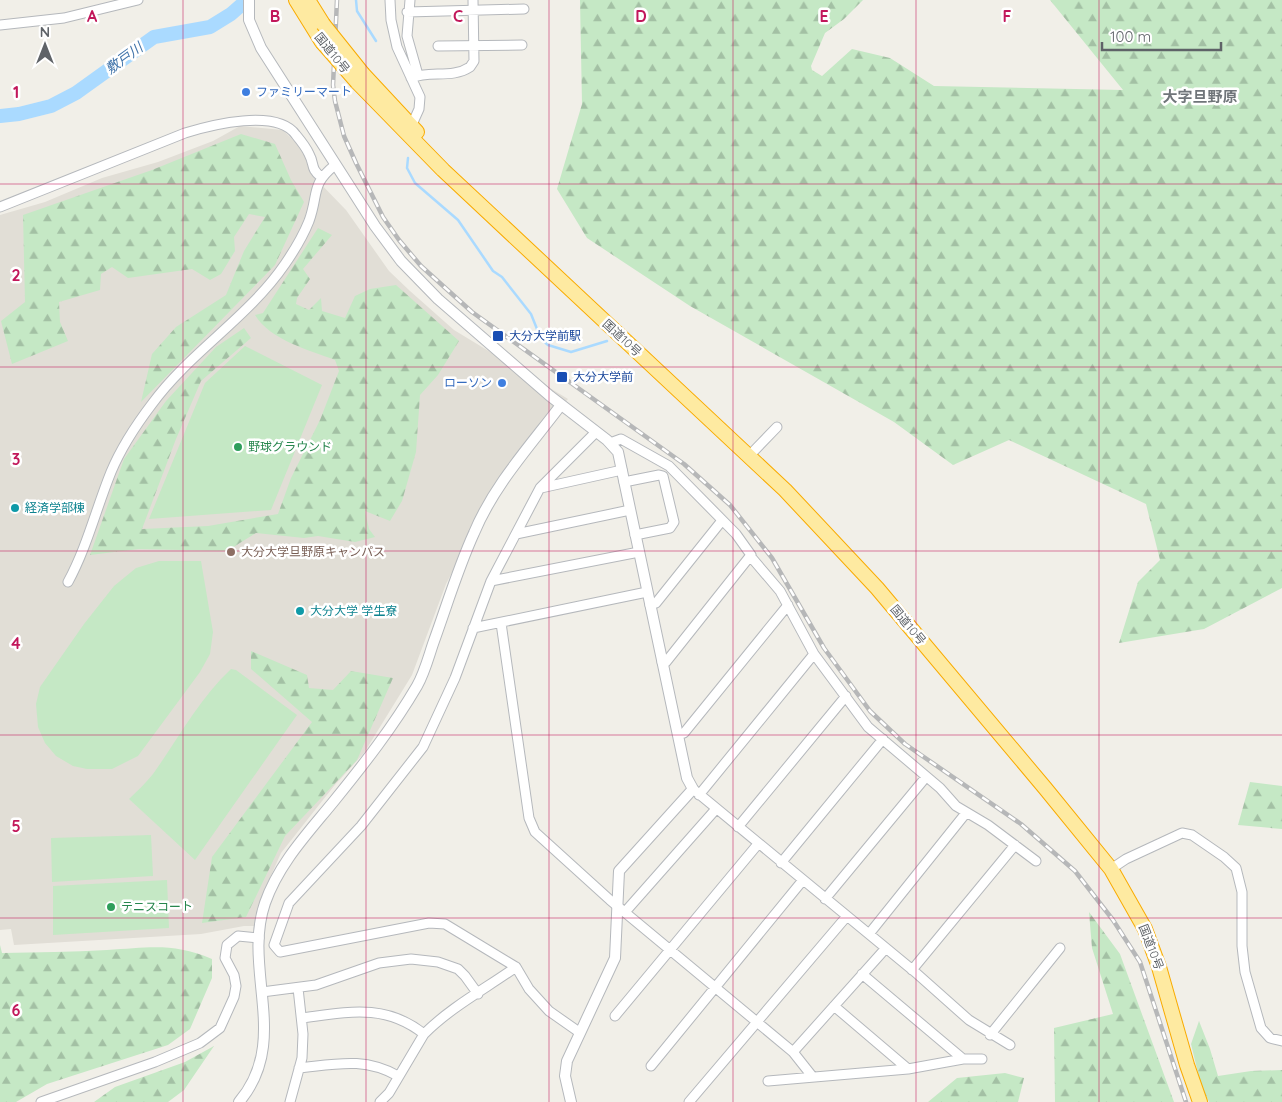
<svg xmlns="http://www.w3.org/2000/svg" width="1282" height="1102" font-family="Quicksand,'Noto Sans JP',sans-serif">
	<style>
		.education { fill: #e1ded6 }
		.forest { fill: url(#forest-firs) }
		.green { fill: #c5e8c5 }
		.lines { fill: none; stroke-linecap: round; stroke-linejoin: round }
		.stream { stroke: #aadaff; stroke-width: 2.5 }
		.river { stroke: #aadaff; stroke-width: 14 }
		.minor-casing { stroke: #b5b8bc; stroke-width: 11 }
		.tertiary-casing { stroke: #b5b8bc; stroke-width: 12 }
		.trunk-casing { stroke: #f9ab00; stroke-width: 16 }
		.minor { stroke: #fff; stroke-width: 9 }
		.tertiary { stroke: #fff; stroke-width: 10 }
		.trunk { stroke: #feeaa1; stroke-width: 14 }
		.rail-casing { stroke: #b6b7b8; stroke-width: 4.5 }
		.rail { stroke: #fff; stroke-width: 2.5; stroke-dasharray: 8; stroke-linecap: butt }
		.trunk-bridge-casing { stroke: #f9ab00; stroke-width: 16; stroke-linecap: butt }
		.trunk-bridge { stroke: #feeaa1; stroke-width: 14 }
		.grid { fill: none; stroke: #c2185b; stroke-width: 1; stroke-opacity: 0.55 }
		.shop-dot { fill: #3f7fe0; stroke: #fff; stroke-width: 2 }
		.transit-dot { fill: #1a4fb4; stroke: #fff; stroke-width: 2 }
		.leisure-dot { fill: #2e9e5b; stroke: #fff; stroke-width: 2 }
		.culture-dot { fill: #0f9aa8; stroke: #fff; stroke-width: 2 }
		.education-dot { fill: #8d6e63; stroke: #fff; stroke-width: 2 }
		.labels { text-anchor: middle; stroke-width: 5; stroke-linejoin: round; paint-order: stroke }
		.street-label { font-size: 12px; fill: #5f6368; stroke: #fff }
		.shop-label { font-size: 12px; fill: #366cbe; stroke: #fff; text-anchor: start }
		.transit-label { font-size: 12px; fill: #164399; stroke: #fff; text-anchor: start }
		.leisure-label { font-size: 12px; fill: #27864d; stroke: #fff; text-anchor: start }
		.culture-label { font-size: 12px; fill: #0d838f; stroke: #fff; text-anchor: start }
		.education-label { font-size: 12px; fill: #785e54; stroke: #fff; text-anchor: start }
		.water-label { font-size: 14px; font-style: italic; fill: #4174aa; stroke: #fff }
		.quarter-label { font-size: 15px; font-weight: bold; fill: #70757a; stroke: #fff }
		.grid-label { font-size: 16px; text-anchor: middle; font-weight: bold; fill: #c2185b; stroke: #fff; stroke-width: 5; stroke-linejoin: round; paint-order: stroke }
	</style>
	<defs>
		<pattern id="forest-firs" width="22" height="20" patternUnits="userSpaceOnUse" patternTransform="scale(1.25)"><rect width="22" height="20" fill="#c5e8c5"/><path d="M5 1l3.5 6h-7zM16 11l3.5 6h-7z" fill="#a3c0a4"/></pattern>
	</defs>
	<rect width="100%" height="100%" fill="#f1efe8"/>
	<path class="education" d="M240,126L283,130L303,150L314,177L346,210L389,271L410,291L454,330L568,399L515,466L479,520L446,584L412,675L364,753L334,786L281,853L269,880L256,926H244L201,934L14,945L11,929L0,930V215L45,202L102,178L158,162L213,141Z"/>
	<path class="forest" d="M580,0H863L844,19L825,33L811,66L812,70L822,76L852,49L890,58L934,86L1123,90L1050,0H1282V588L1204,629L1119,643L1138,582L1160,560L1146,504L1009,440L953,465L894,422L690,306L587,238L557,189L582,104Z
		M241,134L275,144L291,180L304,202L275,265L141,402L152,354L176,327L226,295L244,251L265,217L249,214L234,237L235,251L221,274L210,280L192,269L128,278L112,267L101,274L100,290L59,302L60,322L68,341L12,364L1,321L25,302L23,215L152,170Z
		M318,228L332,235L303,269L310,279L297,298L296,304L309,310L321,298L322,311L345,318L355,296L370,289L396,285L459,341L438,375L420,395L416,452L402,501L390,521L365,511L369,529L375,537L355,542L318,536L304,538L256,533L227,551L139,549L90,555L124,459L166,401L216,347L244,328L251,338L201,381L176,439L142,529L208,526L278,514L291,478L320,420L339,371L335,360C309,350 270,340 255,315L263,313Z
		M251,651L307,675L309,688L333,690L351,671L393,678L357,760L285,836L246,917L202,923L212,857L312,722L251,669Z
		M1250,782L1282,786V829L1238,825Z
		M1089,912L1120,954L1174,1102H1055L1054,1028L1113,1014L1092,948Z
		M0,945L2,953C37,952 72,952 107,950C148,948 172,942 212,959V978L190,1029L168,1045L47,1084L16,1102H0Z
		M1199,1021L1210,1049L1218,1076L1251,1071L1282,1070V1102H1209L1201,1085L1191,1044Z
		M214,1046L184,1090L168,1102H94L115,1087L185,1062Z
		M1005,1073L1024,1078L1018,1102H928L957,1078Z"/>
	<path class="green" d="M245,346L322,385L271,510L149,519L205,383Z
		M159,561H201L213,632L210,654L200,672L138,756L112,769H87L73,766L56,756L45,743L38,727L36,704L40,687L84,624L114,586L136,568Z
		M231,669L236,670L297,715L195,860L129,799C137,791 146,783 153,774C178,739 199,699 231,669Z
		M151,835L153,876L52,882L51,838Z
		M167,880L169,928L53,935V886Z"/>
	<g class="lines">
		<path class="stream" d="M356,0L357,11L376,41
			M408,158L407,168L415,183L458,220L493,271L502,277L531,314L541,339L548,345L571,352L607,341"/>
		<path class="river" d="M0,116L19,114L51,106L76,93L154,37L210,27L231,14L247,0"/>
		<defs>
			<path id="minor" d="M390,0L391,20L397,47L420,97L419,109L410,129
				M410,0L407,36L418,75
				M407,12L524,9
				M0,25L64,18L138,0
				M438,46L522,45
				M411,78C430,70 452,79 470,67L474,61L473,0
				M0,207L185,133C211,125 277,108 296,135C301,141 306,147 309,154C315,165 310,168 321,177
				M610,443L621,439L669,466L736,534L751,555L666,662H662
				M749,456L777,427
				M624,482L659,475L663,476L674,522L670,528L635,535
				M541,488L622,470
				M516,534L630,510
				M751,557L780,591L814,654L868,727L940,788L956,806L988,825L1036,861
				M491,581L639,552
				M68,582C87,547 96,509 111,472C121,448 136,425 152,404C190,352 248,318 285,264C294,251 303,236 309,221C319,194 310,185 335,165
				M650,605L656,603L720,523
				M501,623L529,818L535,832L610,900L793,1052L812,1076
				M473,628L647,592
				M678,734L684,733L788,605
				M693,789L915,972L969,1020L1010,1045
				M699,795L814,654
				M738,827L846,696
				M781,863L883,739
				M1111,869L1126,859L1182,833L1192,835L1224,857L1236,868L1242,892V946L1245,972L1261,1028L1270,1038L1282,1041
				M825,899L926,777
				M625,912L716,809
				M869,934L966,813
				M912,970L1015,845
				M862,974L963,1059
				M262,992L316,985L379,963L411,959L438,962L458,969L465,976L478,994
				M834,1006L908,1069
				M615,1016L758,844
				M302,1018C348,1012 385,1003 424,1034
				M579,1032L549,1011L529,989L516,967L511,964L445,924L429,923L280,952L274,945L289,903L361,826L423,747L455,678L491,581L540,488L596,432
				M990,1035L1060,948
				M793,1052L886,948
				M651,1066L803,880
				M299,1068C337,1064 364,1057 398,1076
				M768,1081L908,1069L963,1059H982
				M41,1102L155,1062L200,1043L220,1028L234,997L236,986L234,975L225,958L227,945L238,936L259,938
				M290,1102L302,1058L303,1034L298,988
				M380,1102L389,1093L424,1034C451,1007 485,989 516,967
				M689,1102L847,916"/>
			<path id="tertiary" d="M249,0V20L261,48L375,226L401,261L438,299L550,396L607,440L618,452L687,778L693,789L619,871L615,958L567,1061L565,1076L571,1102
				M239,1102C291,1041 242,970 265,903C279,863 308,833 334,801C364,764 393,727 417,686C425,672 429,655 434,641C447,605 458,568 474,533C494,485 530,446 561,405"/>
			<path id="trunk" d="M296,0L322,42
				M308,0L323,24
				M363,74L417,132
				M357,82L443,170L785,490L877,588L1045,788L1111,869L1145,929L1159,967L1187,1065L1200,1102"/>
		</defs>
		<use href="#minor" class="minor-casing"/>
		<use href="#tertiary" class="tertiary-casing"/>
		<use href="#trunk" class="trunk-casing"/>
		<use href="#minor" class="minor"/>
		<use href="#tertiary" class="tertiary"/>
		<use href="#trunk" class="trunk"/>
		<defs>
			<path id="rail" d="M337,0L333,85L335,101L344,136L356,163L383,217L399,240L421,266L472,312L684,464L730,505L772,558L824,648L870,711L905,744L1021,824L1075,871L1113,920L1140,962L1186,1102"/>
		</defs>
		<use href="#rail" class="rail-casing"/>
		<use href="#rail" class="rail"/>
		<defs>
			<path id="trunk-bridge" d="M323,24L363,74
				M322,42L357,82"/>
		</defs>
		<use href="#trunk-bridge" class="trunk-bridge-casing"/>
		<use href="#trunk-bridge" class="trunk-bridge"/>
	</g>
	<path class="grid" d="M183,0V1102M366,0V1102M549,0V1102M733,0V1102M916,0V1102M1099,0V1102M0,184H1282M0,367H1282M0,551H1282M0,735H1282M0,918H1282"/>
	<g class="shop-dot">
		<circle cx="246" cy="92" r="5"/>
		<circle cx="502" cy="383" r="5"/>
	</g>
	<g class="transit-dot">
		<rect x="492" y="330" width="12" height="12" rx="2.5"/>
		<rect x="556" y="371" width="12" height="12" rx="2.5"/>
	</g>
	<g class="leisure-dot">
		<circle cx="238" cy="447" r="5"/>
		<circle cx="111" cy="907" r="5"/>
	</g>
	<g class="culture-dot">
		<circle cx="15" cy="508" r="5"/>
		<circle cx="300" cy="611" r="5"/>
	</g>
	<circle class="education-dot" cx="231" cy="552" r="5"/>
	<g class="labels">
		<g class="street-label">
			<text transform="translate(332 53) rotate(51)" y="4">国道10号</text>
			<text transform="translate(622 338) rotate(43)" y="4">国道10号</text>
			<text transform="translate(908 625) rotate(50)" y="4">国道10号</text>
			<text transform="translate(1151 947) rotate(69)" y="4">国道10号</text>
		</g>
		<g class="shop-label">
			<text x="256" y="96">ファミリーマート</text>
			<text x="492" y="387" text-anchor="end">ローソン</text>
		</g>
		<g class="transit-label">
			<text x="509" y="340">大分大学前駅</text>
			<text x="573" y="381">大分大学前</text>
		</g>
		<g class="leisure-label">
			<text x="248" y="451">野球グラウンド</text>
			<text x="121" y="911">テニスコート</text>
		</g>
		<g class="culture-label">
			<text x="25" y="512">経済学部棟</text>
			<text x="310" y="615">大分大学 学生寮</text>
		</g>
		<g class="education-label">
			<text x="241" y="556">大分大学旦野原キャンパス</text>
		</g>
		<g class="water-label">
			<text transform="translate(124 58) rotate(-36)" y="5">敷戸川</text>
		</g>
		<g class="quarter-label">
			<text x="1200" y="102">大字旦野原</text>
		</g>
	</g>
	<g class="grid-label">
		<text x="92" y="22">A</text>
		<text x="275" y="22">B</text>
		<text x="458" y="22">C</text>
		<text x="641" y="22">D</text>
		<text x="824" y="22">E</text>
		<text x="1007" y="22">F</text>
		<text x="16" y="98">1</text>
		<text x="16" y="281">2</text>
		<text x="16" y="465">3</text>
		<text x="16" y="649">4</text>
		<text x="16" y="832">5</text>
		<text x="16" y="1016">6</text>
	</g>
	<g transform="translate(45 45)" stroke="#ffffff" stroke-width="4" paint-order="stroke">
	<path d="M0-4L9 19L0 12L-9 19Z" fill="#5f6368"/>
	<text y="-8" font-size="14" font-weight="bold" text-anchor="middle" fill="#5f6368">N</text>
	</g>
	<path d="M1102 42v8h119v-8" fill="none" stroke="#5f6368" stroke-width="2.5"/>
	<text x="1110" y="42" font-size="15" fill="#5f6368" stroke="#ffffff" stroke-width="4" paint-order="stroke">100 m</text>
</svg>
